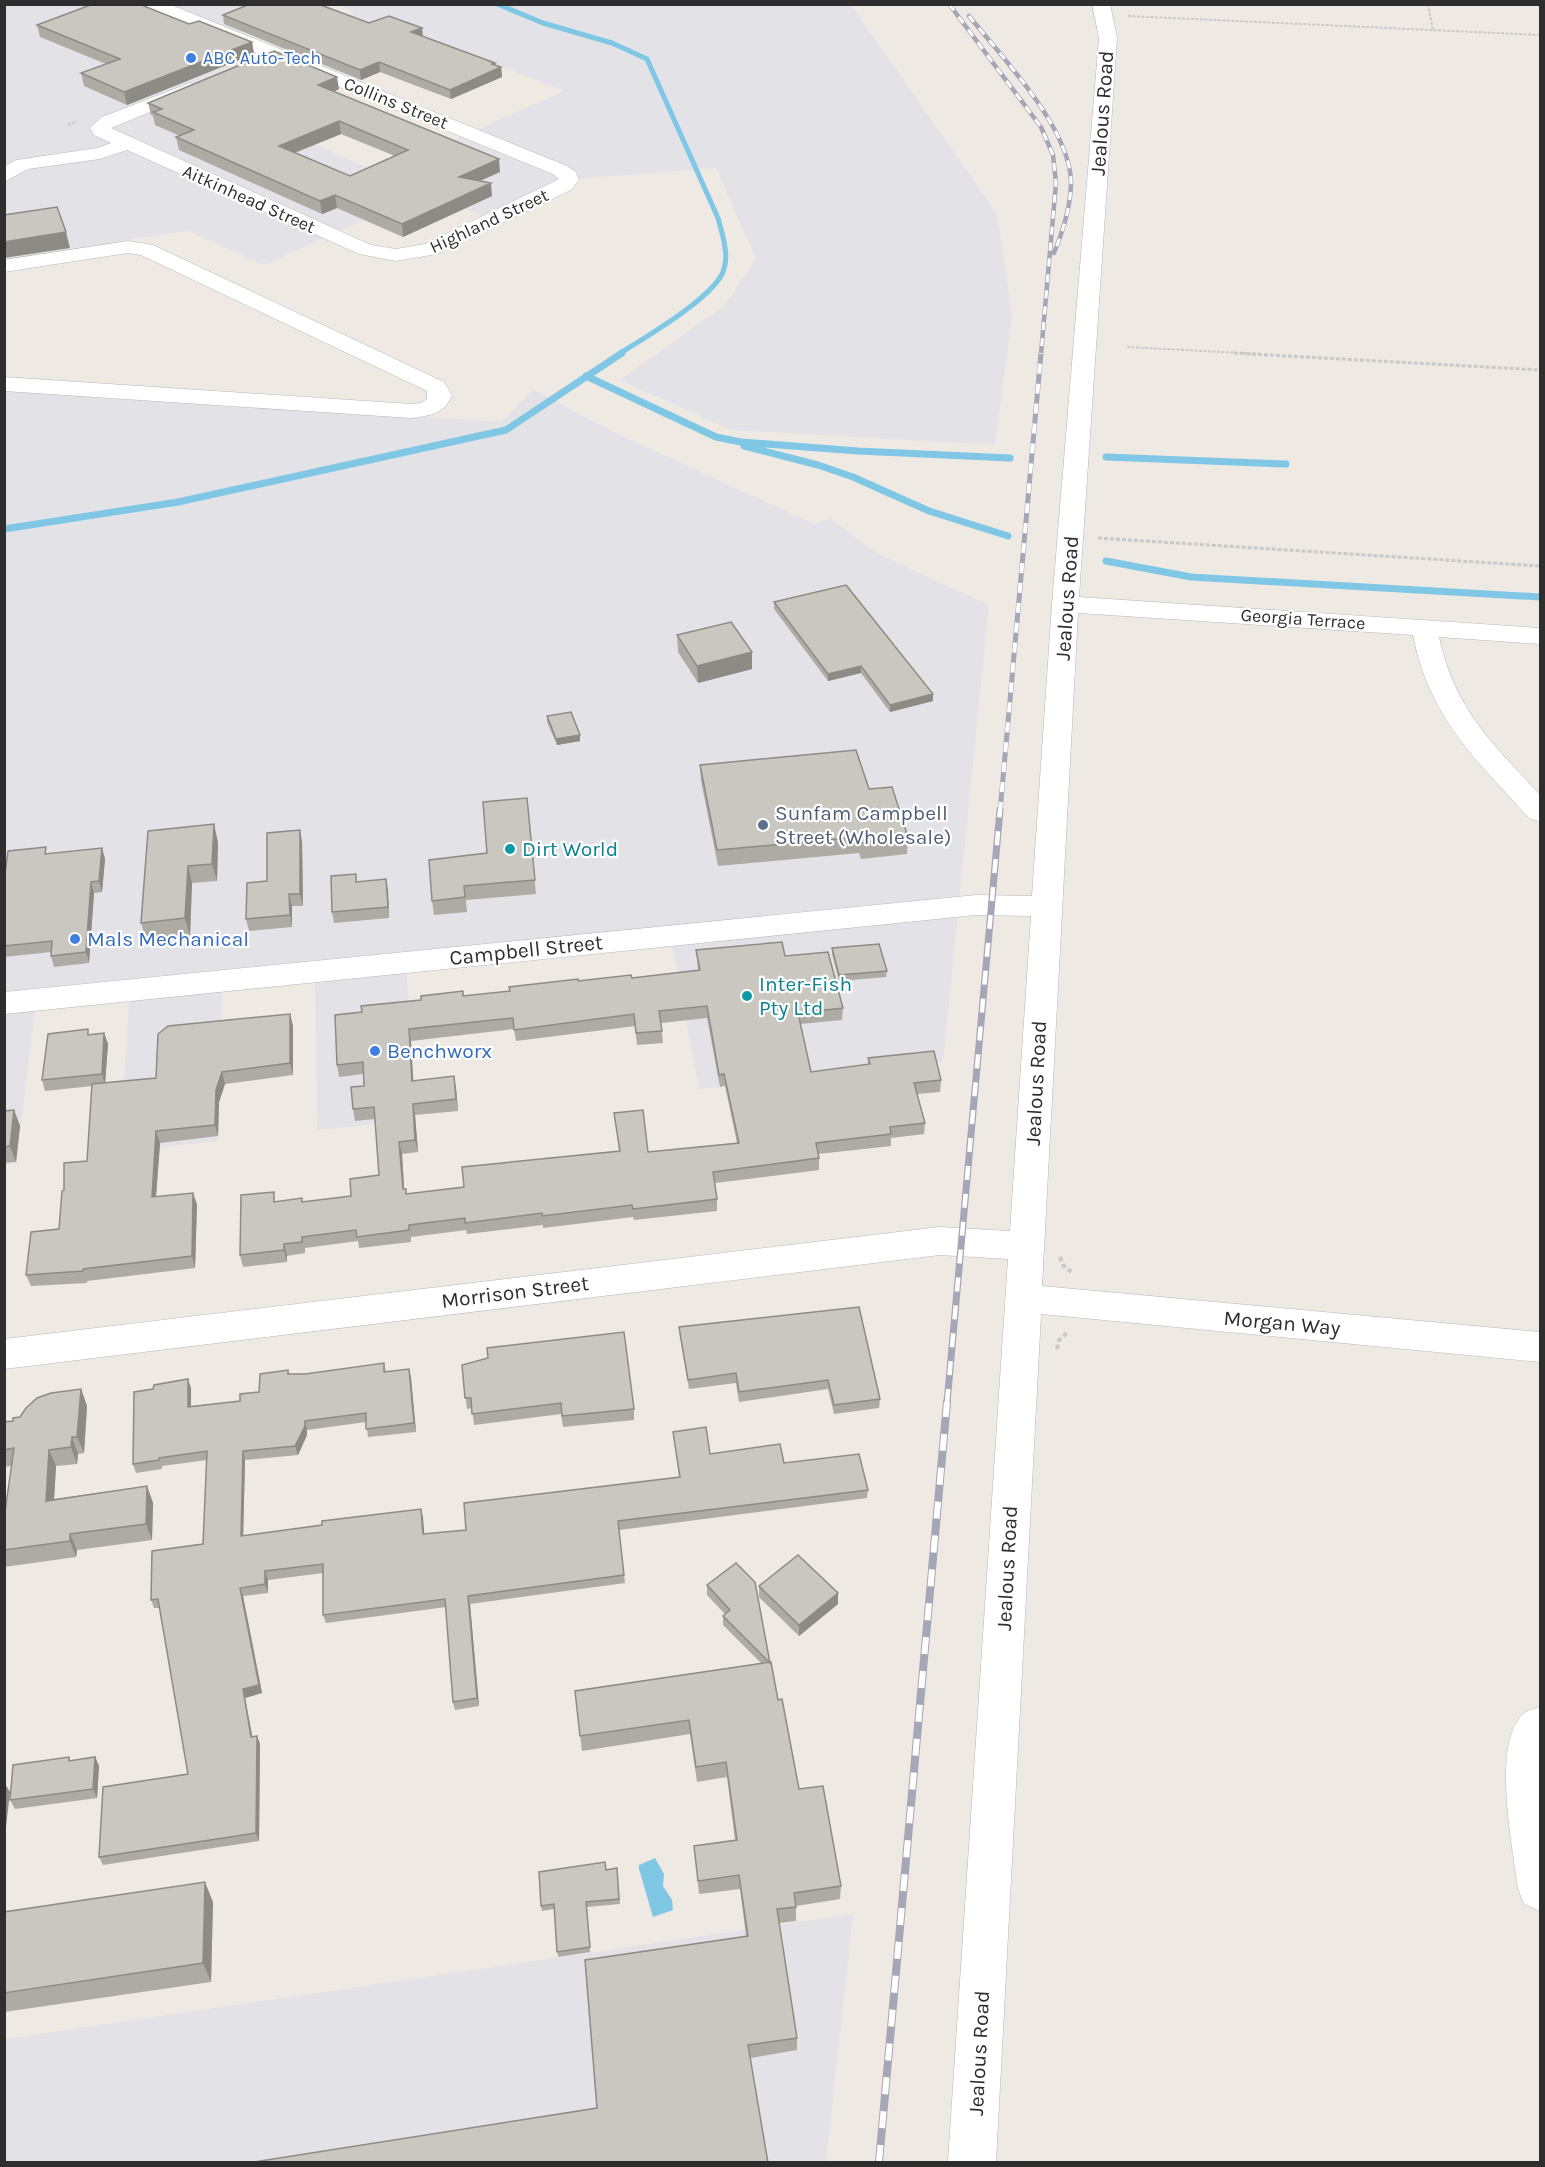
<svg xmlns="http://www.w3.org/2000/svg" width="1545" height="2167" font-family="Karla,sans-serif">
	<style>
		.industrial { fill: #e3e2e7; fill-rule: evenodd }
		.water { fill: #80c7e5 }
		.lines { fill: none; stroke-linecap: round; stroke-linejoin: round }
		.stream-far1 { stroke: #80c7e5; stroke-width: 5 }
		.stream { stroke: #80c7e5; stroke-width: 7 }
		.minor-casing { stroke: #b5b7c0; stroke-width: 1 }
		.path-far2 { stroke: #c9c9c9; stroke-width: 2; stroke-dasharray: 3 1.5; stroke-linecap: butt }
		.path-far1 { stroke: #c9c9c9; stroke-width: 3; stroke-dasharray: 4 2; stroke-linecap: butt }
		.path { stroke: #c9c9c9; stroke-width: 4; stroke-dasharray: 4.5 3; stroke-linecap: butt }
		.minor { fill: #fff; fill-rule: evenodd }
		.rail-far3-casing { stroke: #a5a7b6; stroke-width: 4.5 }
		.rail-far2-casing { stroke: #a5a7b6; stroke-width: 5 }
		.rail-far1-casing { stroke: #a5a7b6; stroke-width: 7 }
		.rail-casing { stroke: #a5a7b6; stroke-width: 8 }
		.rail-far3 { stroke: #fff; stroke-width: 3; stroke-dasharray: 8; stroke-linecap: butt }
		.rail-far2 { stroke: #fff; stroke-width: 4; stroke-dasharray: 10; stroke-linecap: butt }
		.rail-far1 { stroke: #fff; stroke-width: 4.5; stroke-dasharray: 14; stroke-linecap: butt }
		.rail { stroke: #fff; stroke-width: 6; stroke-dasharray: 17; stroke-linecap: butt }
		.wall { fill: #aeaba5; fill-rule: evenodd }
		.shaded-wall { fill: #8d8b86 }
		.building { fill: #cac7c0; stroke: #8d8b86; stroke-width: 1.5; fill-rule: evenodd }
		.shop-dot { fill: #3f7fe0; stroke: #fff; stroke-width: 2 }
		.service-dot { fill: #5c6f8a; stroke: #fff; stroke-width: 2 }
		.culture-dot { fill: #0f9aa8; stroke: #fff; stroke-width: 2 }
		.labels { text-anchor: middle; stroke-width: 4.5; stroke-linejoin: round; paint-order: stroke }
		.far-shop-label { font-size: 18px; fill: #366cbe; stroke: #fff; text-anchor: start }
		.far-street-label { font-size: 18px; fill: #2e2e2e; stroke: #fff }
		.street-label { font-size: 21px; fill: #2e2e2e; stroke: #fff }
		.service-label { font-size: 21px; fill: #4e5e75; stroke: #fff; text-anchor: start }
		.culture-label { font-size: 21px; fill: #0d838f; stroke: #fff; text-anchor: start }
		.shop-label { font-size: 21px; fill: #366cbe; stroke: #fff; text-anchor: start }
	</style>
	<rect width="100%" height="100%" fill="#eee9e2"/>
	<path class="industrial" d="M5,5H312L229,36L261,49L356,12L338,5H851L997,214L1012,316L995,445L731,430L620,380L724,306L756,259L716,168L578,179L491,220L426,192L264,265L188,231L5,258ZM425,36L564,91L380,173L190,90L327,76Z
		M4,389L501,422L533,389L611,431L814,524L830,518L876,553L989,605L943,1062L699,1089L671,937L406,965L415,1120L317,1130L315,974L222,984L218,1141L118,1152L130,993L36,1002L16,1163L5,1164Z
		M853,1914L826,2162H5L4,2039Z"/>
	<path class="water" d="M655,1858L664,1874L663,1886L672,1900L673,1910L653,1917L639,1869V1865Z"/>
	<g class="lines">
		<path class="stream-far1" d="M497,4L543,23L612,43L647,59L718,218C722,233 729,254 724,269C717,296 644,338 619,354"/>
		<path class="stream" d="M586,376L716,437L741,442L858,451L1010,458
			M744,446L818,465L853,477L929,511L1008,536
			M1106,457L1286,464
			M4,529L178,502L506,430L622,353
			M1106,561L1191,577L1540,597"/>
		<defs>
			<path id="minor" d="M144,4H169L567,166L576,172L579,180L571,190L437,254L396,261L359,254L127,150L100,159L28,169L4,182V167L16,160L97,148L111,143L94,135L90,128L102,117L190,83L197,85L199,89L197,93L111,128L371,245L396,249L425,244L559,179L553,174L146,8Z
				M1092,4H1110L1117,38L1079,597L1540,628V644L1439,637C1455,710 1492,743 1540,795V821L1530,819C1476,760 1429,717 1413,635L1078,613L1042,1286L1540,1332V1362L1041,1314L996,2162H948L1008,1259L940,1255L4,1369V1339L940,1227L1010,1231L1031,916L976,915L4,1014V992L976,895L1032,896L1052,604L1099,38Z
				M128,241L153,245L444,382L452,395C445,414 429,416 411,418L4,391V377L411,404L421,403L427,399V391L141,255L128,253L4,272V260Z
				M1540,1707V1911L1524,1904L1518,1889C1513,1847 1491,1745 1523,1714C1528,1710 1535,1709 1540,1707Z"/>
		</defs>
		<use href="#minor" class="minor-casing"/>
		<path class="path-far2" d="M1428,4L1433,31
			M1128,16L1540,35
			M68,125L77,121
			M1127,347L1261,354"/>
		<path class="path-far1" d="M1234,353L1540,370
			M1098,538L1540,566"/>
		<path class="path" d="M1060,1257L1063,1265L1071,1272
			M1057,1349L1059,1340L1067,1333"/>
		<use href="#minor" class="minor"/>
		<defs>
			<path id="rail-far3" d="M949,4L1041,127L1053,155L1056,183L1041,354
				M969,16C1002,57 1070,128 1071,182C1071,206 1063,231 1054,253"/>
			<path id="rail-far2" d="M1000,812L1041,353"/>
			<path id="rail-far1" d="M947,1403L1000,810"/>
			<path id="rail" d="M879,2162L947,1402"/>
		</defs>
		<use href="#rail-far3" class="rail-far3-casing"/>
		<use href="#rail-far2" class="rail-far2-casing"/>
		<use href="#rail-far1" class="rail-far1-casing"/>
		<use href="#rail" class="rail-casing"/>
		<use href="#rail-far3" class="rail-far3"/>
		<use href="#rail-far2" class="rail-far2"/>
		<use href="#rail-far1" class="rail-far1"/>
		<use href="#rail" class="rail"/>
	</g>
	<path class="wall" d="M223,15L369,23L422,28L423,37L501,67L502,77L451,99L380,72L361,80L224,24Z
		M189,24L252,42L254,54L127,105L84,86L81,73L106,64L40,37L37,25Z
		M339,89L333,92L500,172L479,181L492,196L403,237L337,208L322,214L179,150L176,137L180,136L155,125L153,116L151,115L148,103ZM341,134L395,156L350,176L295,153Z
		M774,602L933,701L890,712L861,673L828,681L774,609Z
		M677,635L752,652V669L698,683L678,652Z
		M547,716L580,741L557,745L547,722Z
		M700,765L869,789L908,837L907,854L861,859L859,853L718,866L701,781Z
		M527,798L536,894L466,900L467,912L434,915L432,901L487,853Z
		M148,831L218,842L217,881L192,883L190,936L146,940L141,923Z
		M302,841L303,906H292V927L249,931L246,919L267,881Z
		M102,848L105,859L102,892L94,893L89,963L54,967L51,956V952L4,957V882L48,854Z
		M357,882L388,890L389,918L334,923L332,912Z
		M832,948L887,971L886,977L839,981L832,954Z
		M696,950L785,956L843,1008L842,1020L800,1024L811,1072L868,1065V1058L941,1080L940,1092L917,1094L925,1123L924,1134L891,1138V1146L818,1154L819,1158V1170L715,1183L717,1199V1211L634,1220L633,1217L543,1228V1225L467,1234L466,1230L411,1237V1242L359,1248L358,1241L305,1248V1253L287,1256V1262L243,1267L240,1255L276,1201L302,1202L351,1196L379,1175L375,1119L355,1121L353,1109L364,1086L363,1074L339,1077L337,1065L362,1012L463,996L510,991L578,981L632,978L698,970ZM707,1018L720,1087L725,1086L737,1143L648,1152L614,1113L619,1151L464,1187L407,1194L404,1189L402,1154L418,1152L415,1115L458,1111L456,1088L413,1080L411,1041L514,1029L516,1041L635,1026L637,1045L663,1043L661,1023Z
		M290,1014L293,1026V1075L225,1084L219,1102L218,1136L160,1143L156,1197L197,1204L195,1268L87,1281V1283L31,1286L26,1275L59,1229L64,1190L87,1161L92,1086L45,1091L42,1080L90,1034L104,1033L108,1044L105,1083L156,1078Z
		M14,1110L20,1126L16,1162L4,1163V1111Z
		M859,1307L880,1399L879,1408L834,1414L828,1389L739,1402L736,1383L689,1389L680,1337L679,1327Z
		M384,1363L386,1372L409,1369L411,1378L416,1432L368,1437L366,1422L307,1430V1435L298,1455L245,1460L243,1536L322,1525L421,1509L424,1534L466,1530L679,1477L673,1432L710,1454L784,1463L868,1490L867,1498L619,1530L625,1583L470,1604L479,1706L455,1710L453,1702L446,1607L326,1623L323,1615V1573L268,1580V1593L243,1596L262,1693L245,1698L252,1737L257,1736L260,1744L259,1841L103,1865L99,1857L188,1774L160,1608H154L151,1600L203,1544L207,1460L162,1466V1469L136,1473L133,1464L191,1388V1406L240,1401L259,1392L288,1370L289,1374H305Z
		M462,1365L634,1409V1420L563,1427L561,1414L474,1425L472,1408L467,1409Z
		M81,1389L87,1406L84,1453L78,1454L77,1464L56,1466L54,1499L147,1486L153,1503L152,1540L77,1550L76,1557L4,1567V1519L12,1466L4,1467V1422L13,1421Z
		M736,1563L770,1662L799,1789L841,1886L840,1899L796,1906V1921L779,1923L797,2038V2050L751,2058L597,2108L746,1936L740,1889L699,1894L694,1846L735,1840L727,1777L697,1782L690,1734L582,1751L575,1691L761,1663L723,1625V1616L725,1614L707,1595V1585Z
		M759,1586L838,1604L799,1636L759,1597Z
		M69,1757L70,1761L95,1757L99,1766L97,1798L15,1809L10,1800Z
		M617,1868L620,1904L587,1907L590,1952L558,1957L554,1909L542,1911L541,1906L606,1870Z
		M213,1902L211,1982L4,2012V1912Z"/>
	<path class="shaded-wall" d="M422,28L423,37L411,32Z
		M252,42L254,54L127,105L124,92Z
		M379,62L380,72L361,80L360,70Z
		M495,63L496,70L501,67L502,77L451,99L450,90Z
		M337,77L339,89L319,98L318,85Z
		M339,121L341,134L281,158L279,146Z
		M499,159L500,172L460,190L459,177Z
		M491,183L492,196L403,237L402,224Z
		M335,195L337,208L322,214L320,201Z
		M66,232L70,248L4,258V242Z
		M752,652V669L698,683L697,666Z
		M861,666V673L828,681V674Z
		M933,694V701L890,712V705Z
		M580,735V741L557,745L556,739Z
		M214,824L218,842L217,881L212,864Z
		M300,830L302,841L303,906L300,894Z
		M102,848L105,859L102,892L99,881Z
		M188,866L192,883L190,936L185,918Z
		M386,879L388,890L389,918L388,907Z
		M91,882L94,893L89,963L86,952Z
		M289,894L292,906V927L290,915Z
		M290,1014L293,1026V1075L290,1063Z
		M409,1029L411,1041L414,1092L412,1081Z
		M104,1033L108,1044L105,1085L102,1074Z
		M222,1072L225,1084L219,1102L218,1136L215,1125L216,1090Z
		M454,1076L456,1088L458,1111L456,1099Z
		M413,1104L415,1115L418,1152L415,1140Z
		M14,1110L20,1126L16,1162L10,1146Z
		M156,1131L160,1143L155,1209L152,1197Z
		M399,1142L402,1154L405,1201L403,1189Z
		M193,1193L197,1204L195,1268L192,1256Z
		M284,1244L287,1256V1262L284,1250Z
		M409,1369L411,1378L416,1432L414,1423Z
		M188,1379L191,1388V1416L188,1407Z
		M81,1389L87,1406L84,1453L77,1437Z
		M305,1421L307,1430V1435L298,1455L295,1446Z
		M72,1437L78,1454L77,1464L71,1447Z
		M49,1450L56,1466L53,1517L46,1501Z
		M243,1451L245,1460L243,1545L241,1536Z
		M147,1486L153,1503L152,1540L146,1524Z
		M421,1509L423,1517L425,1542L423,1534Z
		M70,1534L77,1550L76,1557L70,1541Z
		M265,1571L268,1580V1593L265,1584Z
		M240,1588L243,1596L262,1693L245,1698L254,1745L251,1737L243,1689Z
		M838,1593V1604L799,1636V1625Z
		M468,1596L470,1604L479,1706L477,1698Z
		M257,1736L260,1744L259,1841L256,1833Z
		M95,1757L99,1766L97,1798L93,1789Z
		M4,1782L10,1792L4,1845Z
		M205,1882L213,1902L211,1982L203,1963Z"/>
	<path class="building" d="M93,4H139L189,24L199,21L252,42L124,92L81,73L120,59L37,25Z
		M250,4H318L369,23L389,16L422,28L411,32L495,63L492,64L501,67L450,90L379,62L360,70L223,15Z
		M274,51L337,77L318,85L499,159L459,177L491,183L402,224L335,195L320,201L176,137L194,130L153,112L162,109L148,103ZM339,121L408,150L350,176L279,146Z
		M57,207L66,232L4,242V215Z
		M846,585L933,694L890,705L861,666L828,674L774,602Z
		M731,622L752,652L697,666L677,635Z
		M571,712L580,735L556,739L547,716Z
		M856,750L869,789L892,787L908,837L861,843L860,837L717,850L700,765Z
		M527,798L535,880L464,886L465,897L432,901L429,860L487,853L483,802Z
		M214,824L212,864L188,866L185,918L141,923L148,831Z
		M300,830V894H289L290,915L246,919L247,883L267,881V833Z
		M46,847L45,854L102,848L99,881L91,882L86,952L51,956L52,941L4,946V882L8,851Z
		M356,874V882L386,879L388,907L332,912L331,876Z
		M782,942L785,956L828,952L843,1008L798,1013L811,1072L870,1064L868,1058L934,1051L941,1080L914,1083L925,1123L890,1127L891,1134L816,1143L819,1158L713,1172L717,1199L633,1209L632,1205L542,1216V1213L465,1223V1218L409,1225V1230L357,1237L356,1230L302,1237V1242L284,1244V1250L240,1255L241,1195L274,1192V1202L302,1198V1202L351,1196L350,1179L379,1175L374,1107L353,1109L351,1087L364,1086L363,1062L337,1065L335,1015L362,1012L361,1006L421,1000V996L463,991V996L510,991L509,987L578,979V981L631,975L632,978L700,970L696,950ZM707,1006L719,1075L724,1074L739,1143L648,1152L643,1110L614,1113L620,1151L462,1167L464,1187L406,1194V1189H403L399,1142L415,1140L413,1104L456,1099L454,1076L412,1081L409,1029L513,1018L514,1030L634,1014L636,1033L662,1031L659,1011Z
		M879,944L887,971L839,975L832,948Z
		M290,1014V1063L222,1072L216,1090L215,1125L156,1131L152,1197L193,1193L192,1256L83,1269V1271L26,1275L31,1232L59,1229L62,1191L64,1190V1163L87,1161L92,1084L156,1078L158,1034L168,1026Z
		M88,1029V1035L104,1033L102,1074L42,1080L48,1034Z
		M14,1110L10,1146L4,1147V1111Z
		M859,1307L880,1399L834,1405L828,1380L739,1392L736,1373L688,1380L679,1327Z
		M624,1332L634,1409L562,1416L561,1403L472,1414L471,1398H465L462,1365L488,1358L487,1348Z
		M384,1363V1372L409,1369L414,1423L366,1429V1413L305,1421V1426L295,1446L243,1451L241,1536L322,1525V1521L421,1509L423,1534L466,1530L464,1503L680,1477L673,1432L706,1427L710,1454L780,1444L784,1463L859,1454L868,1490L618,1521L624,1575L468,1596L477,1698L453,1702L445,1599L323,1615V1564L265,1571V1584L240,1588L259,1685L243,1689L251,1737L257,1736L256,1833L99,1857L103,1787L188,1774L158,1599L151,1600L152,1551L203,1544L207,1451L159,1458V1460L133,1464L134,1392L153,1389L154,1385L188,1379V1407L240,1401V1394L259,1392L260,1374L288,1370V1374H305Z
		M81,1389L77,1437H72L71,1447L49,1450L46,1501L147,1486L146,1524L70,1534V1541L4,1550V1519L14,1448L4,1450V1422L13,1421V1418L20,1417L26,1408L37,1398L51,1393Z
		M798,1555L838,1593L799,1625L759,1586Z
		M736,1563L755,1582L770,1663L723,1616L730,1610L707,1585Z
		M771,1662L778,1700L782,1699L799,1789L823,1786L841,1886L794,1893L796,1907L777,1909L797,2038L748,2045L768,2163H247L597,2108L585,1960L748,1936L739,1875L698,1881L694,1846L737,1840L726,1762L696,1767L689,1720L580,1736L575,1691Z
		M69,1757V1761L95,1757L93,1789L10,1800L13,1765Z
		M605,1862L606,1870L617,1868L619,1899L586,1902L590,1947L557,1952L554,1904L541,1906L539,1872Z
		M205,1882L203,1963L4,1993V1912Z"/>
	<g class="shop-dot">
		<circle cx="191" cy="58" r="6"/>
		<circle cx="75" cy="939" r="6"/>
		<circle cx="375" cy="1051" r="6"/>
	</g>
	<circle class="service-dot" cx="763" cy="825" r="6"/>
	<g class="culture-dot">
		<circle cx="510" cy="849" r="6"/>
		<circle cx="747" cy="996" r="6"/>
	</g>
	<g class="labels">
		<g class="far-shop-label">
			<text x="203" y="64">ABC Auto-Tech</text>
		</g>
		<g class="far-street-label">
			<text transform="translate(396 103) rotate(22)" y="6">Collins Street</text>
			<text transform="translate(249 199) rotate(24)" y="6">Aitkinhead Street</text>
			<text transform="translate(489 221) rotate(-25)" y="6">Highland Street</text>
			<text transform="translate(1303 619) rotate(4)" y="6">Georgia Terrace</text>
		</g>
		<g class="street-label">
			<text transform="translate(1102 113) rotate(-86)" y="7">Jealous Road</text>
			<text transform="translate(1067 598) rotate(-86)" y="7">Jealous Road</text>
			<text transform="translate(526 950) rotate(-6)" y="7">Campbell Street</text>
			<text transform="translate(1036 1083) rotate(-87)" y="7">Jealous Road</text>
			<text transform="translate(515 1292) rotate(-7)" y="7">Morrison Street</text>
			<text transform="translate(1282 1323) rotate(5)" y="7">Morgan Way</text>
			<text transform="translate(1007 1568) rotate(-87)" y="7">Jealous Road</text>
			<text transform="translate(979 2053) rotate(-87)" y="7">Jealous Road</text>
		</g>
		<g class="service-label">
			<text x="775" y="820">Sunfam Campbell<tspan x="775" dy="24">Street (Wholesale)</tspan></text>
		</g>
		<g class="culture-label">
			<text x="522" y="856">Dirt World</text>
			<text x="759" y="991">Inter-Fish<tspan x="759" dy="24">Pty Ltd</tspan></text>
		</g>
		<g class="shop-label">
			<text x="87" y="946">Mals Mechanical</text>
			<text x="387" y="1058">Benchworx</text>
		</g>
	</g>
	<rect width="1545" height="2167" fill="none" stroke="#2e2e2e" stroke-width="12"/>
</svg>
